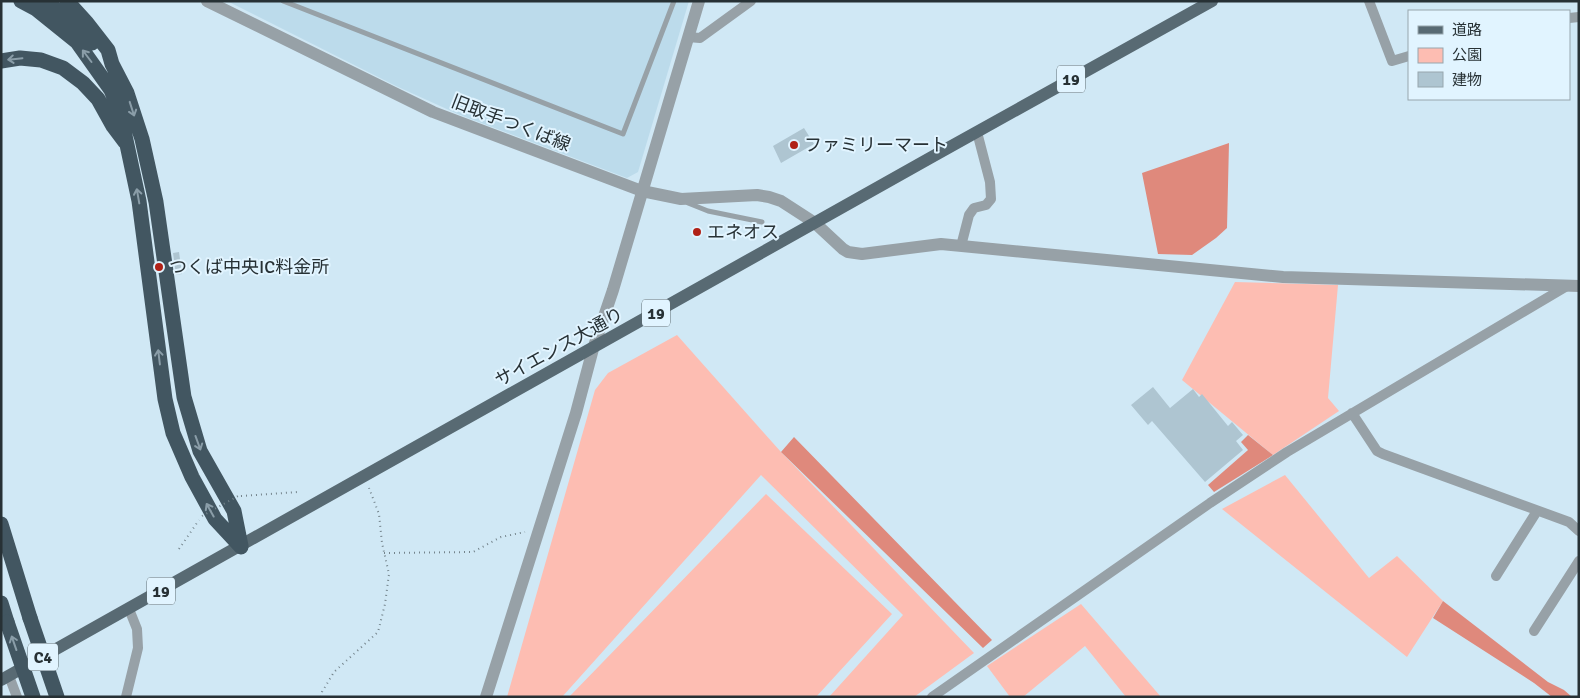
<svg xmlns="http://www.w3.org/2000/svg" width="1580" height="698" font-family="Signika,'Noto Sans JP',sans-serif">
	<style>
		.built { fill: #bcdbeb }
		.green { fill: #fdbdb2 }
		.forest { fill: #df897c }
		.building { fill: #aec5d1 }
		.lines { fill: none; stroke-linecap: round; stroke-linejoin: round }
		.path { stroke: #74848c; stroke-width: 2; stroke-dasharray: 1 4; stroke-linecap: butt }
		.service { stroke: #97a1a7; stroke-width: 5 }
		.minor { stroke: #97a1a7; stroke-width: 10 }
		.tertiary { stroke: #97a1a7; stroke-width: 12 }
		.primary { stroke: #586a73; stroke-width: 12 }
		.motorway { stroke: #425661; stroke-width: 15 }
		.path-bridge { stroke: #74848c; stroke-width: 2; stroke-dasharray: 1 4; stroke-linecap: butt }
		.motorway-bridge { stroke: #425661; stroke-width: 15 }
		.oneway { stroke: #8a9da8 }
		.poi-dot { fill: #b02117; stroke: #e1f4ff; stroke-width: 2 }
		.labels { text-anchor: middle; stroke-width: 4; stroke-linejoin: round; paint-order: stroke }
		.shield { fill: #e1f4ff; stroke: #5f6c72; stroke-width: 1 }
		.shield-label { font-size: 16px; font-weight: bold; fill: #273135 }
		.street-label { font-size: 18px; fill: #273135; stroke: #e1f4ff }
		.poi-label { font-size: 18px; fill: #273135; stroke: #e1f4ff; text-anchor: start }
	</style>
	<rect width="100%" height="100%" fill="#d0e8f5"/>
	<path class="built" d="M227,1H689L638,172L627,178L460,115L396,86Z"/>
	<path class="green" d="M1235,282L1338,285L1328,398L1339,411L1273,455L1182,380Z
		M677,335L781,452L974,653L914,697H829L903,615L761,475L562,697H507L595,390L608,373Z
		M1285,475L1369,578L1397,556L1443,601L1407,657L1222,509Z
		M766,494L892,614L816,697H569Z
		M1081,604L1161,697H1126L1085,646L1023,697H1010L987,666Z"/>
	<path class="forest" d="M1229,143L1227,228L1216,238L1192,255L1158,254L1142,173Z
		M1248,435L1273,455L1214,492L1208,485L1248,450L1241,442Z
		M794,437L992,640L983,648L781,452Z
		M1443,601L1548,682L1564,690L1572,697H1552L1534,683L1433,618Z"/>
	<path class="building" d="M804,128L814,144L781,163L773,146Z
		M179,252L182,274L176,275L173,253Z
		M1153,387L1170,408L1193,389L1199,397L1202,394L1228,426L1232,422L1243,435L1236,441L1243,450L1205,482L1152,421L1148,425L1131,405Z"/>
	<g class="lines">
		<path class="path" d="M241,496L298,492
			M179,549L199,520
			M384,553L473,552L501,537L525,532
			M321,697L322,692L334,672L378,632L385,604L389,574L382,543L379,514L369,488"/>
		<path class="service" d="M283,1L623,134L674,1
			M688,203L708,211L762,222"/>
		<path class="minor" d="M1369,1L1392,61L1409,56
			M1569,18L1579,17
			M688,37L700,38L751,1
			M961,246L969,215L974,208L986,205L991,199L990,182L977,132
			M1352,413L1377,451L1383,454L1569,522L1579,531
			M1496,576L1537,511
			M1534,631L1579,561
			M9,676L17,697
			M126,697L138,648L137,629L129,609
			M932,697L1210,503L1287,452L1567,286"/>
		<path class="tertiary" d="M207,1L433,112L642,191L681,199L757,195L769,197L781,201L815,223L843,249L848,252L862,254L941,244L1283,277L1579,286
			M486,697L576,413L593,349L613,290L699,1"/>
		<path class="primary" d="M1,680L930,158L1212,1"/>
		<path class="motorway" d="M21,1L36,9L77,42L111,90L120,112L139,201L165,399L173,433L192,477L215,519L241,547
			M44,1L59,11L92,43
			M67,1L87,23L108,50L112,64L127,93L142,139L156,202L184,397L200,451L234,511L241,546
			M1,61L20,58L41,60L63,68L83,83L98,99L113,126L125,142
			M1,524L30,618
			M1,603L7,622"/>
		<path class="path-bridge" d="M202,516L238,496"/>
		<path class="motorway-bridge" d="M30,618L57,697
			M7,622L33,697"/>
	</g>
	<defs><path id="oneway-shaft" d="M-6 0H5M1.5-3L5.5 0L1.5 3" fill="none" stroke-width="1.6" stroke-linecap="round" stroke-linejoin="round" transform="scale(1.25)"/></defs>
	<g class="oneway">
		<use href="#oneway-shaft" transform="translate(87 56) rotate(-127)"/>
		<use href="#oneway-shaft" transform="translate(15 59) rotate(174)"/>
		<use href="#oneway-shaft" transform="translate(132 109) rotate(72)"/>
		<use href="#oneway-shaft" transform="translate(138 196) rotate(-100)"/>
		<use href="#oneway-shaft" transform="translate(159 357) rotate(-97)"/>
		<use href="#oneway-shaft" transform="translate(198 443) rotate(70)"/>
		<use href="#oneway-shaft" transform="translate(210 510) rotate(-119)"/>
		<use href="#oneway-shaft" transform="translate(14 643) rotate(-109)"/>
	</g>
	<g class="poi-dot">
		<circle cx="794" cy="145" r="5"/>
		<circle cx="697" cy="232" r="5"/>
		<circle cx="159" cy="267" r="5"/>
	</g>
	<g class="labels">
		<g class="shield">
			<rect x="1057" y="65.5" width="28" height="27" rx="4"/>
			<rect x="642" y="299.5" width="28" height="27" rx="4"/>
			<rect x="147" y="577.5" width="28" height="27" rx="4"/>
			<rect x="28" y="643.5" width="30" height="27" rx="4"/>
		</g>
		<g class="shield-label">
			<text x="1071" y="85">19</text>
			<text x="656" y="319">19</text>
			<text x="161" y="597">19</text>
			<text x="43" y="663">C4</text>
		</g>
		<g class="street-label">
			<text transform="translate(511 123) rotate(21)" y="6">旧取手つくば線</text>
			<text transform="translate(559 347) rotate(-29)" y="6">サイエンス大通り</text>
		</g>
		<g class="poi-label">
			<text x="804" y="151">ファミリーマート</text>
			<text x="707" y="238">エネオス</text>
			<text x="169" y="273">つくば中央IC料金所</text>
		</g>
	</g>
	<rect width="1580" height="698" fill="none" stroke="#273135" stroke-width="5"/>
	<rect x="1408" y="10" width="162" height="90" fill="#e1f4ff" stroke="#97a6ae"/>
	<rect x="1418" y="26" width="25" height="8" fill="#586a73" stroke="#97a6ae"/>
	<text x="1452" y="35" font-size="15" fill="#273135">道路</text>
	<rect x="1418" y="48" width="25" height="15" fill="#fdbdb2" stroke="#97a6ae"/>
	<text x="1452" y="60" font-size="15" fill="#273135">公園</text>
	<rect x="1418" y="72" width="25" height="15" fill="#aec5d1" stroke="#97a6ae"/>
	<text x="1452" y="85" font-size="15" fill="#273135">建物</text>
</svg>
